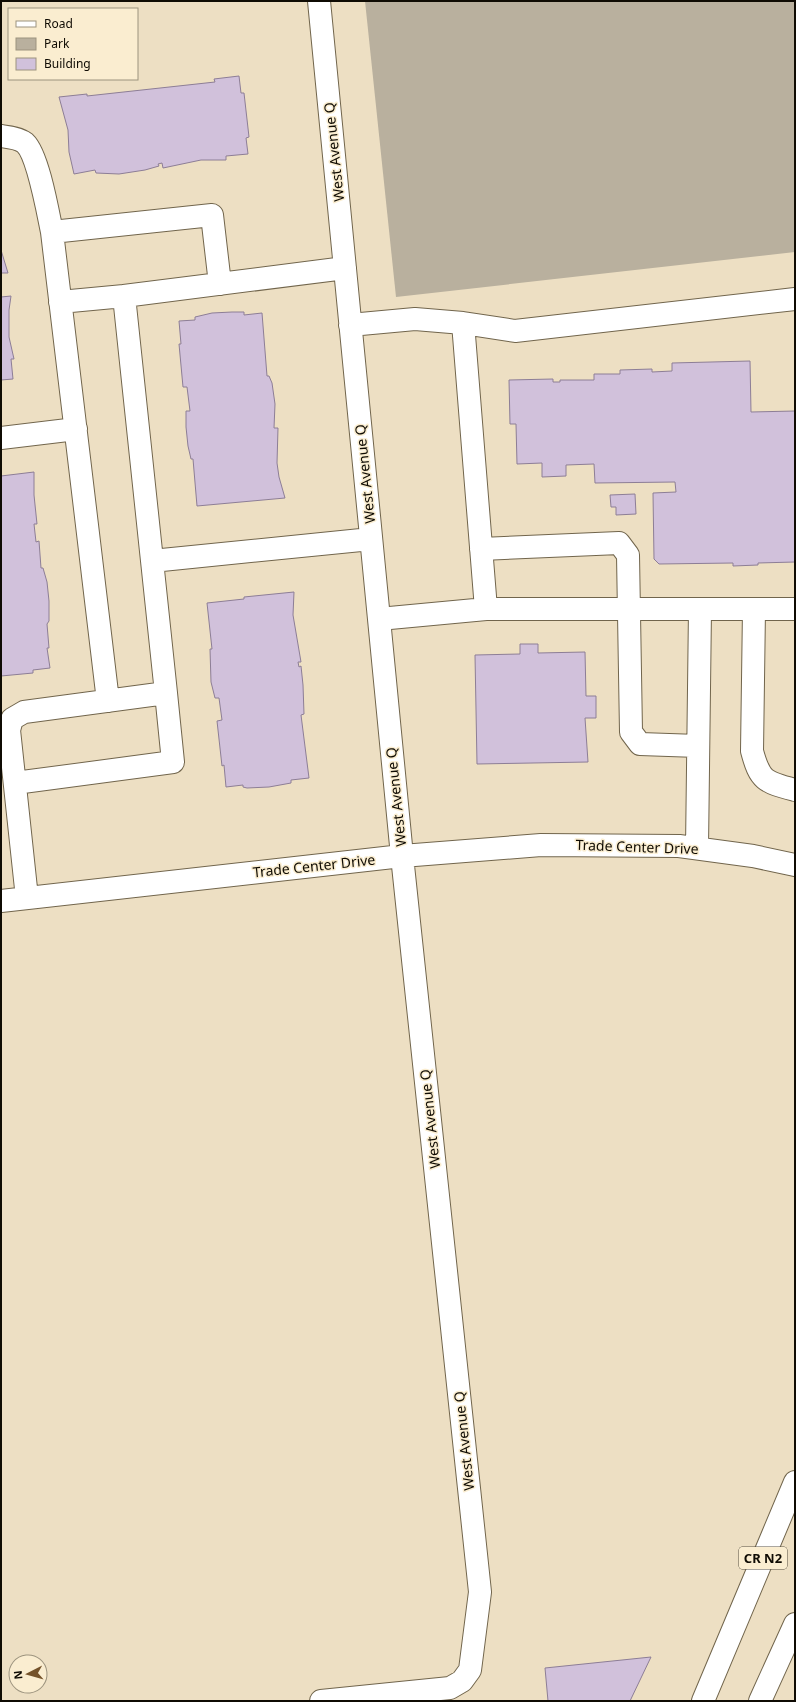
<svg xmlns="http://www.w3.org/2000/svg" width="796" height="1702" font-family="'Noto Sans',sans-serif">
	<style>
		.green { fill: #b9b09e }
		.building { fill: #d1c1db; stroke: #8d7e96 }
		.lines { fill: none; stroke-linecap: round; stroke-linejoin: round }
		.minor-casing { stroke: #71654c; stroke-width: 24 }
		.major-casing { stroke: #71654c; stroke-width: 24 }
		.minor { stroke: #fff; stroke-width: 22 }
		.major { stroke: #fff; stroke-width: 22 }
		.labels { text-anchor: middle; stroke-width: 3; stroke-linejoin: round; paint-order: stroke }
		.shield { fill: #faedd0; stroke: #564f40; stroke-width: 1 }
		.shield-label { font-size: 13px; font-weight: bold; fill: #0f0b03 }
		.street-label { font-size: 14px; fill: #0f0b03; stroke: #faedd0 }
	</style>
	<rect width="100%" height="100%" fill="#eddfc3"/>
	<path class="green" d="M365,1H795V252L396,297Z"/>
	<path class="building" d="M239,76L241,93H244L249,137L246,138L248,154L226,156V160H201L163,168L162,163L158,164L159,166L145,170L119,174L96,173L95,170L74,174L69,152L68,130L59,97L87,94V96L215,82L214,79Z
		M1,250L8,273H1Z
		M11,296L9,310V337L14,359H11L13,379L1,380V297Z
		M232,312H244V315L262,313L267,376H269L272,383L275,404L274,428H278L277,463L279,477L285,498L197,506L193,459H191L188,446L186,427V411H190L187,387H183L179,344H181L179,321L195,320V317L212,313Z
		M750,361L751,412L795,411V562L758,563V565L733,566V563L659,564L654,559L653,493L676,492L675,482L595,483L594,464L566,465V476L542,477V463L517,464L516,424H510L509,380L553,379V382H560V380H594V374H620V370L652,369V372L672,371V363Z
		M34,472V495L37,524H34L36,542L39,541L41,568H43L47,582L49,601V621L47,624L49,648H47L50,668L33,670V673L1,676V476Z
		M635,494L636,514L616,515V507H611L610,495Z
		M294,592L293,615L301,662H298L299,667L301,666L303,685L304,714L301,715L309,778L291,780V783L269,787L247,788L243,787V785L226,787L224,765L222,766L217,721L222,720L219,698H215L211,682L210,649H212L207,603L244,599V597Z
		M520,644H538V653L585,652L586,696H596V718H585L588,762L477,764L475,655L520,654Z
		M651,1657L630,1701H548L545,1668Z"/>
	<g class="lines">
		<defs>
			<path id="minor" d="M319,1L402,856L480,1592L470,1670L462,1681L450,1688L321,1701
				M1,136C8,137 19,138 25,143C38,155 48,213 52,232
				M60,302L124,296
				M463,323L486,609
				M350,325L415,319L463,323L515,331L795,299
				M1,438L76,429
				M481,549L619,543L628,555L631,732L640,744L698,746
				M152,561L371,539
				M754,609L752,751C760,781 765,782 795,790
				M379,619L486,609H795
				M166,693L124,296L345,268
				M108,701L52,232L212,215L220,284
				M15,783L173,762L166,693L24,712L12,719L9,730L27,898
				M697,848L700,609
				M1,901L402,856L541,845L679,846L753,856L795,865"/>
			<path id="major" d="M703,1701L795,1482
				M760,1701L795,1624"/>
		</defs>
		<use href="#minor" class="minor-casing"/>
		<use href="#major" class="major-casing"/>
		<use href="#minor" class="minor"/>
		<use href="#major" class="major"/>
	</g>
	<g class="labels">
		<rect class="shield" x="739" y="1547" width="48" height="22" rx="3"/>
		<g class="shield-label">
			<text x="763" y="1563">CR N2</text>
		</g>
		<g class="street-label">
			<text transform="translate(334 152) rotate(-96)" y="5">West Avenue Q</text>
			<text transform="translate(365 474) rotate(-96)" y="5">West Avenue Q</text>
			<text transform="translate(396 797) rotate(-96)" y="5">West Avenue Q</text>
			<text transform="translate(637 847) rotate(2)" y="5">Trade Center Drive</text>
			<text transform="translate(314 866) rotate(-6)" y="5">Trade Center Drive</text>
			<text transform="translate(430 1119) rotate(-96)" y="5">West Avenue Q</text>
			<text transform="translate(464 1441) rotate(-96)" y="5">West Avenue Q</text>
		</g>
	</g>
	<rect width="796" height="1702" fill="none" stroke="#0f0b03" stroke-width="4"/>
	<rect x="8" y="8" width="130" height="72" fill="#faedd0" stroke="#9c937e"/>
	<rect x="16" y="21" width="20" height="6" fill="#ffffff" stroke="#9c937e"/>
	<text x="44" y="28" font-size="12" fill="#0f0b03">Road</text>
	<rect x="16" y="38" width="20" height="12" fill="#b9b09e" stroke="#9c937e"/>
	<text x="44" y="48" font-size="12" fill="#0f0b03">Park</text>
	<rect x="16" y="58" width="20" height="12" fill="#d1c1db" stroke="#9c937e"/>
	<text x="44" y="68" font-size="12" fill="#0f0b03">Building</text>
	<g transform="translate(28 1674) rotate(264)"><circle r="19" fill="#faedd0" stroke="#9c937e"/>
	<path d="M0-3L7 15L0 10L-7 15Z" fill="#745229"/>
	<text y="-6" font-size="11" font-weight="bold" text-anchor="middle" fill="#0f0b03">N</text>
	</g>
</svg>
